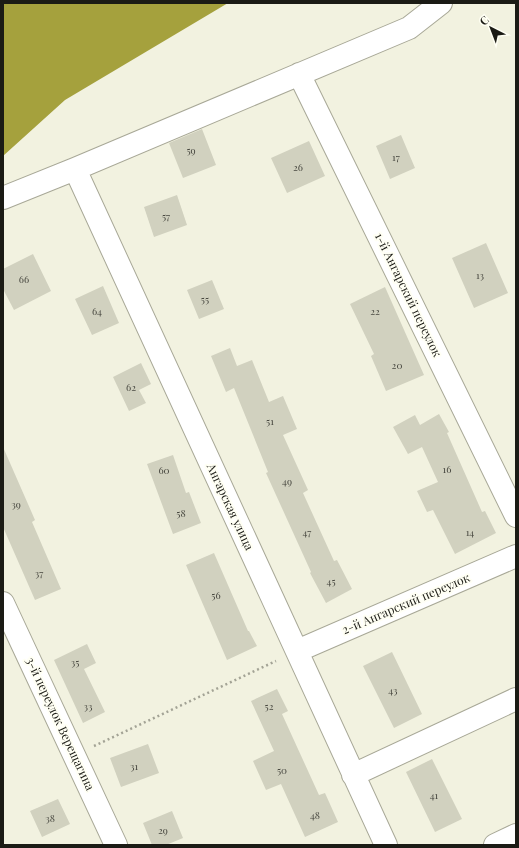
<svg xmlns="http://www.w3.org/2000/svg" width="519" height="848" font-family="'Playfair Display',serif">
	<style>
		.water { fill: #a5a13d }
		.building { fill: #d1d1bf }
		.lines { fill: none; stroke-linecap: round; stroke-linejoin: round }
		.minor-casing { stroke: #a8a897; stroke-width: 24 }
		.path { stroke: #a3a395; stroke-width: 2.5; stroke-dasharray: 2 3; stroke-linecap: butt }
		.minor { stroke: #fff; stroke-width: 22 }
		.labels { text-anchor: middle; stroke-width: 4; stroke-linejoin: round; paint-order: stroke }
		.number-label { font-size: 10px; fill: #484840 }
		.street-label { font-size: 12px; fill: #1b1b15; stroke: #fffff4 }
	</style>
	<rect width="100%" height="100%" fill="#f2f2e0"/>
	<path class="water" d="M3,3H228L65,100L3,156Z"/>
	<path class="building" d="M202,129L216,165L183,178L169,143Z
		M401,135L415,168L390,179L376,146Z
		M309,141L325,176L287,193L271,158Z
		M177,195L187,225L154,237L144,207Z
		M486,243L508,293L474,308L452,258Z
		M33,254L51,291L14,310L3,289V269Z
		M212,280L224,309L199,319L187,290Z
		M103,286L119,323L92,335L75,299Z
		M385,287L424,375L386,391L371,356L374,354L350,304Z
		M230,348L237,366L252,360L269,402L283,396L297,429L283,435L308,490L303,493L334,561L337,560L352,589L326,603L310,573L311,572L266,473L268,472L234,388L226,392L211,356Z
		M141,363L151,384L139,390L146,403L129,411L113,377Z
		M439,414L449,432L447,433L482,512L485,511L496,533L455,554L433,510L427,512L417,491L438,482L422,447L408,454L393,427L415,415L420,425Z
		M3,447L35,520L32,522L61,589L35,600L3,527Z
		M173,455L186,493L189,492L201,523L173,534L147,464Z
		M214,553L248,631H249L257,646L227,660L186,565Z
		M87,644L96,663L84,669L105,712L83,723L54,660Z
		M392,652L422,714L394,728L363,666Z
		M277,689L288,711L282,714L319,795L325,793L338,822L305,837L281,784L266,790L253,761L274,751L251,701Z
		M148,744L159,773L121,787L110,758Z
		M432,759L462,819L435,832L406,772Z
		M58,799L70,824L42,837L30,811Z
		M172,811L183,838L166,845H152L143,823Z"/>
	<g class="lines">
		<defs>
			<path id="minor" d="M299,74L516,516
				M75,169L386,845
				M3,198L75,169L409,28L441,3
				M3,603L116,845
				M297,651L516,556
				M353,775L516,699
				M495,845L516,835"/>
		</defs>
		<use href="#minor" class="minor-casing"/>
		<path class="path" d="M94,746L276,661"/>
		<use href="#minor" class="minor"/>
	</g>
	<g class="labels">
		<g class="number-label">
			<text x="191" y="154">59</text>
			<text x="396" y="161">17</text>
			<text x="298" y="171">26</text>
			<text x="166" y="220">57</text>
			<text x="480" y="279">13</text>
			<text x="24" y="283">66</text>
			<text x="205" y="303">55</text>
			<text x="97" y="315">64</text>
			<text x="375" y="315">22</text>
			<text x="397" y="369">20</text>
			<text x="131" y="391">62</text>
			<text x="270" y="425">51</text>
			<text x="447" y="473">16</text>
			<text x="164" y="474">60</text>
			<text x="287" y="485">49</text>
			<text x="16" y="508">39</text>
			<text x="181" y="517">58</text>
			<text x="307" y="536">47</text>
			<text x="470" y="536">14</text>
			<text x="39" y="577">37</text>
			<text x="331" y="585">45</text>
			<text x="216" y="599">56</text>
			<text x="75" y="666">35</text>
			<text x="393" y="694">43</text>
			<text x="88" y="710">33</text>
			<text x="269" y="710">52</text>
			<text x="134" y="770">31</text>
			<text x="282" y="774">50</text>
			<text x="434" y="799">41</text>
			<text x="315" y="819">48</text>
			<text x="50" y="822">38</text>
			<text x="163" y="834">29</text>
		</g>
		<g class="street-label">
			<text transform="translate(408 295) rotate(64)" y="4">1-й Ангарский переулок</text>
			<text transform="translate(230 507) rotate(65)" y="4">Ангарская улица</text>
			<text transform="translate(406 604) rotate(-23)" y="4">2-й Ангарский переулок</text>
			<text transform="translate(60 724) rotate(65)" y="4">3-й переулок Верещагина</text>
		</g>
	</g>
	<rect width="519" height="848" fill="none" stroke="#1b1b15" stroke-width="8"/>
	<g transform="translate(491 28) rotate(318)" stroke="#fffff4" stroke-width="3" paint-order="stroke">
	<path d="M0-3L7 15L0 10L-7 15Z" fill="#1b1b15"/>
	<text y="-6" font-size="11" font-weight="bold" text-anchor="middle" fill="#1b1b15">С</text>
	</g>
</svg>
